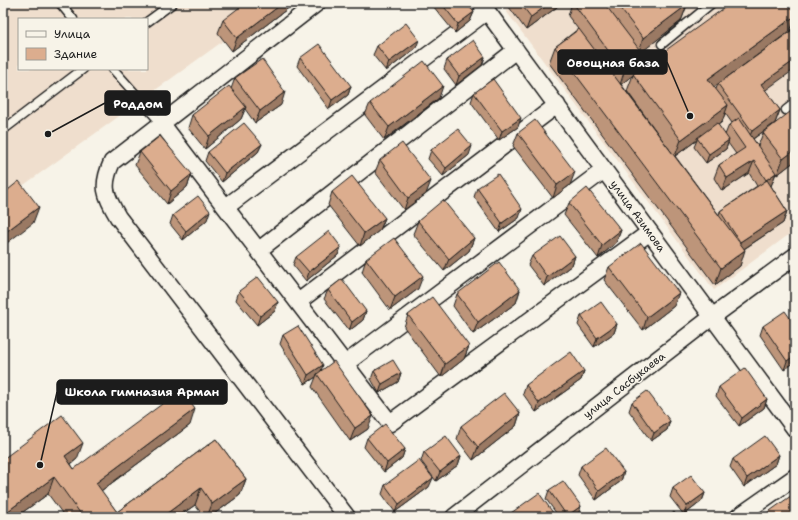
<svg xmlns="http://www.w3.org/2000/svg" width="798" height="520" font-family="'Shantell Sans',sans-serif">
	<style>
		.built { fill: #efdecd; fill-rule: evenodd }
		.lines { fill: none; stroke-linecap: round; stroke-linejoin: round }
		.service-casing { stroke: #1c1c1c; stroke-width: 11 }
		.minor-casing { stroke: #1c1c1c; stroke-width: 19 }
		.service { stroke: #f7f3e8; stroke-width: 8 }
		.minor { stroke: #f7f3e8; stroke-width: 16 }
		.wall { fill: #bd957a; stroke: #1c1c1c; fill-rule: evenodd }
		.shaded-wall { fill: #9a7963; stroke: #1c1c1c }
		.building { fill: #dcad8e; stroke: #1c1c1c }
		.labels { text-anchor: middle; stroke-width: 3; stroke-linejoin: round; paint-order: stroke }
		.street-label { font-size: 11px; fill: #1c1c1c; stroke: #f7f3e8 }
		.leader { fill: none; stroke: #1c1c1c; stroke-width: 1.5 }
		.callout-dot { fill: #1c1c1c; stroke: #f7f3e8; stroke-width: 1.5 }
		.callout { fill: #1c1c1c; stroke: #1c1c1c; stroke-width: 1.5 }
		.callout-label { font-size: 12px; text-anchor: middle; font-weight: bold; fill: #fff }
	</style>
	<rect width="100%" height="100%" fill="#f7f3e8"/>
	<filter id="ink" filterUnits="userSpaceOnUse"><feTurbulence type="fractalNoise" baseFrequency=".025" numOctaves="2"/><feDisplacementMap in="SourceGraphic" scale="8" xChannelSelector="R" yChannelSelector="G"/><feConvolveMatrix kernelMatrix="1 2 1 2 8 2 1 2 1" color-interpolation-filters="sRGB"/></filter>
	<g filter="url(#ink)">
		<path class="built" d="M3,3H276L3,200ZM19,19H147V69H19Z
			M500,3H795V230L714,290Z"/>
		<g class="lines">
			<defs>
				<path id="service" d="M60,3L73,19
					M147,22L173,3
					M662,44L712,3
					M113,69L162,124
					M786,110L795,103
					M3,130L83,69"/>
				<path id="minor" d="M317,3L112,162C101,186 105,195 118,217L347,517
					M481,3L795,429
					M162,124L390,423L650,232
					M226,207L487,11
					M259,250L516,50
					M298,302L557,105
					M345,364L604,170
					M454,517L712,317L795,256
					M738,517L795,477"/>
			</defs>
			<use href="#service" class="service-casing"/>
			<use href="#minor" class="minor-casing"/>
			<use href="#service" class="service"/>
			<use href="#minor" class="minor"/>
		</g>
		<path class="wall" d="M295,3L232,51L218,33L223,20Z
			M435,3H466L474,12L470,21L455,33L433,6Z
			M506,3H559L557,7L526,30Z
			M572,3H687L686,4L687,5L681,21L641,52L645,57L640,69L795,13V19L790,31L714,87L716,89L718,84L765,90L780,110L775,123L753,139L758,146L763,133L795,161L777,175L776,173L771,186L787,211L783,223L744,249L740,266L715,285L549,63L555,47L578,29L568,16ZM633,75L627,91L672,153L621,84ZM725,113L732,123L729,125L725,135L718,125L722,122ZM697,140L694,147L706,163L726,149L728,143L736,154L719,165L714,178L722,191L749,173L757,186L720,211L719,215L675,156Z
			M377,46L416,48L386,71L373,55Z
			M485,57L482,65L456,85L444,69L447,60Z
			M300,58L351,86L348,95L329,109L297,66Z
			M235,78L281,105L255,123L245,109L241,119L205,149L188,128L192,115L231,89Z
			M474,93L518,127L499,140L471,102Z
			M439,98L384,140L365,115L370,103Z
			M518,133L570,185L553,198L513,146Z
			M262,144L258,152L222,182L205,161L208,152Z
			M431,150L469,155L443,176L428,159Z
			M140,152L192,174L187,187L167,204L135,165Z
			M380,160L426,194L404,210L375,172Z
			M477,188L519,218L499,232L474,197Z
			M332,192L385,218L380,230L360,246L328,205Z
			M569,203L621,230L616,243L598,258L564,215Z
			M173,215L207,220L183,240L170,224Z
			M418,221L474,238L469,251L444,271L413,234Z
			M341,247L338,255L306,281L293,265L296,257Z
			M532,256H575L572,265L544,286L528,265Z
			M366,259L418,289L390,310L362,272Z
			M609,267L674,306L643,330L604,280Z
			M328,290L366,311L363,320L349,331L324,299Z
			M520,290L516,303L473,334L453,306L457,294Z
			M239,291L278,302L275,311L257,325L236,300Z
			M795,295V304L793,301Z
			M408,315L469,346L464,359L441,377L404,327Z
			M581,316L617,324L614,333L594,347L578,325Z
			M763,326L795,362L784,370L760,335Z
			M283,335L321,371L368,429L350,441L312,387L316,377L305,384L280,344Z
			M374,371L401,373L398,382L379,393L371,379Z
			M584,371L581,380L536,412L523,394L526,385Z
			M719,387L767,399L764,408L739,426L716,396Z
			M632,402L670,421L667,430L651,441L629,411Z
			M520,413L516,426L473,460L457,439L461,426Z
			M190,425L101,491L117,512L216,439L246,479L240,495L210,517H204L195,505L178,517H65L48,494L16,517H3V459H77L71,464L74,469Z
			M367,438L405,449L402,458L384,472L364,447Z
			M424,452L461,456L458,465L436,481L421,461Z
			M779,455L776,464L744,487L730,467L733,459Z
			M581,466L624,472L621,481L596,500L578,475Z
			M385,485L429,487L395,512L382,494Z
			M673,488L705,493L702,501L684,515L670,497Z
			M549,490L581,506L578,515L575,517H559L546,499Z
			M511,513L556,517H509Z
			M767,513L795,517H765Z"/>
		<path class="shaded-wall" d="M283,3H295L232,51L237,38Z
			M550,3H559L557,7L526,30L531,17Z
			M687,5L681,21L638,55L643,38Z
			M474,12L470,21L455,33L458,24Z
			M795,16V19L790,31L703,95L708,79Z
			M419,40L416,48L386,71L389,62Z
			M485,57L482,65L456,85L459,76Z
			M645,57L640,70L620,85L624,72Z
			M795,60V69L756,97L761,84Z
			M351,86L348,95L329,109L332,100Z
			M443,86L439,98L384,140L389,127Z
			M285,92L281,105L255,123L260,111Z
			M728,105L722,122L698,139L697,138V140L675,156L681,140Z
			M246,107L241,119L205,149L209,136Z
			M780,110L775,123L747,143L752,131Z
			M521,118L518,127L499,140L502,131Z
			M729,140L726,149L706,163L709,154Z
			M262,144L258,152L222,182L225,173Z
			M472,146L469,155L443,176L446,168Z
			M795,150V161L777,175L783,159Z
			M754,161L749,173L722,191L727,178Z
			M575,172L570,185L553,198L557,185Z
			M776,173L771,186L761,192L766,180Z
			M192,174L187,187L167,204L171,191Z
			M431,181L426,194L404,210L408,198Z
			M39,207L33,223L3,246V234Z
			M522,209L519,218L499,232L502,223Z
			M210,211L207,220L183,240L186,231Z
			M787,211L783,223L736,254L740,242Z
			M385,218L380,230L360,246L364,233Z
			M621,230L616,243L598,258L602,245Z
			M474,238L469,251L444,271L449,259Z
			M341,247L338,255L306,281L309,272Z
			M745,250L740,266L715,285L721,268Z
			M575,256L572,265L544,286L547,277Z
			M423,276L418,289L390,310L395,297Z
			M520,290L516,303L473,334L478,322Z
			M679,293L674,306L643,330L647,317Z
			M278,302L275,311L257,325L260,316Z
			M366,311L363,320L349,331L352,322Z
			M617,324L614,333L594,347L597,338Z
			M469,346L464,359L441,377L445,364Z
			M795,355V362L784,370L787,361Z
			M323,365L320,374H317L316,377L305,384L308,375Z
			M584,371L581,380L536,412L539,403Z
			M401,373L398,382L379,393L382,384Z
			M767,399L764,408L739,426L742,418Z
			M195,409L190,425L90,499L96,483Z
			M520,413L516,426L473,460L478,447Z
			M373,416L368,429L350,441L355,428Z
			M670,421L667,430L651,441L654,433Z
			M83,443L77,459L59,473L65,456Z
			M405,449L402,458L384,472L387,463Z
			M779,455L776,464L744,487L747,478Z
			M461,456L458,465L436,481L440,472Z
			M624,472L621,481L596,500L599,491Z
			M54,477L48,494L16,517H3L4,514Z
			M433,478L429,487L395,512L399,504Z
			M246,479L240,495L210,517H207L212,504Z
			M201,488L195,505L178,517H162Z
			M705,493L702,501L684,515L687,506Z
			M581,506L578,515L575,517H567V516Z"/>
		<path class="building" d="M245,3H283L237,38L223,20Z
			M441,3H466L474,12L458,24Z
			M520,3H550L531,17Z
			M573,3H604L645,57L624,72Z
			M616,3H685L687,5L643,38Z
			M731,3H788L795,13V16L708,79L728,105L681,140L633,74Z
			M406,23L419,40L389,62L377,46Z
			M795,28V60L761,84L780,110L752,131L718,84Z
			M579,29L745,250L721,268L555,47Z
			M473,40L485,57L459,76L447,60Z
			M319,44L351,86L332,100L300,58Z
			M262,59L285,92L260,111L235,78Z
			M424,61L443,86L389,127L370,103Z
			M493,79L521,118L502,131L474,93Z
			M229,86L246,107L209,136L192,115Z
			M795,108V150L783,159L763,133Z
			M739,118L776,173L766,180L754,161L727,178L719,165L745,148L729,125Z
			M535,120L575,172L557,185L518,133Z
			M244,123L262,144L225,173L208,152Z
			M717,123L729,140L709,154L697,138Z
			M458,129L472,146L446,168L431,150Z
			M160,136L192,174L171,191L140,152Z
			M402,143L431,181L408,198L380,160Z
			M498,174L522,209L502,223L477,188Z
			M352,176L385,218L364,233L332,192Z
			M767,180L787,211L740,242L720,211Z
			M19,181L39,207L3,234V194Z
			M587,188L621,230L602,245L569,203Z
			M198,196L210,211L186,231L173,215Z
			M443,200L474,238L449,259L418,221Z
			M329,231L341,247L309,272L296,257Z
			M560,236L575,256L547,277L532,256Z
			M394,238L423,276L395,297L366,259Z
			M641,243L679,293L647,317L609,267Z
			M499,262L520,290L478,322L457,294Z
			M258,277L278,302L260,316L239,291Z
			M342,279L366,311L352,322L328,290Z
			M432,297L469,346L445,364L408,315Z
			M601,302L617,324L597,338L581,316Z
			M785,311L795,325V355L787,361L763,326Z
			M298,326L323,365L308,375L283,335Z
			M571,352L584,371L539,403L526,385Z
			M393,360L401,373L382,384L374,371Z
			M334,361L373,416L355,428L317,374Z
			M745,368L767,399L742,418L719,387Z
			M181,390L195,409L96,483L117,512L216,439L246,479L212,504L201,488L162,517H83L54,477L4,514H3V459L62,415L83,443L65,456L74,469Z
			M647,391L670,421L654,433L632,402Z
			M504,393L520,413L478,447L461,426Z
			M385,424L405,449L387,463L367,438Z
			M446,436L461,456L440,472L424,452Z
			M765,436L779,455L747,478L733,459Z
			M606,448L624,472L599,491L581,466Z
			M419,460L433,478L399,504L385,485Z
			M691,475L705,493L687,506L673,488Z
			M563,481L581,506L567,516L549,490Z
			M539,493L556,517H513L511,513Z
			M795,493V517H770L767,513Z
			M674,512L678,517H668Z"/>
	</g>
	<g class="labels">
		<g class="street-label">
			<text transform="translate(638 216) rotate(54)" y="4">улица Азимова</text>
			<text transform="translate(624 385) rotate(-38)" y="4">улица Сасбукаева</text>
		</g>
	</g>
	<path class="leader" d="M690 116L667 62M48 134L105 103M40 465L57 392"/>
	<g class="callout-dot">
		<circle cx="690" cy="116" r="4"/>
		<circle cx="48" cy="134" r="4"/>
		<circle cx="40" cy="465" r="4"/>
	</g>
	<g class="callout">
		<rect x="558" y="50" width="109" height="24" rx="4"/>
		<rect x="105" y="91" width="65" height="24" rx="4"/>
		<rect x="57" y="380" width="170" height="24" rx="4"/>
	</g>
	<g class="callout-label">
		<text x="613" y="67">Овощная база</text>
		<text x="138" y="108">Роддом</text>
		<text x="142" y="396">Школа гимназия Арман</text>
	</g>
	<rect width="798" height="520" fill="none" stroke="#f7f3e8" stroke-width="16"/>
	<rect x="8" y="8" width="782" height="504" fill="none" stroke="#1c1c1c" stroke-width="1.5" filter="url(#ink)"/>
	<rect x="18" y="18" width="130" height="52" fill="#f7f3e8" stroke="#9f9d96"/>
	<rect x="26" y="31" width="20" height="6" fill="#f7f3e8" stroke="#9f9d96"/>
	<text x="54" y="38" font-size="12" fill="#1c1c1c">Улица</text>
	<rect x="26" y="48" width="20" height="12" fill="#dcad8e" stroke="#9f9d96"/>
	<text x="54" y="58" font-size="12" fill="#1c1c1c">Здание</text>
</svg>
